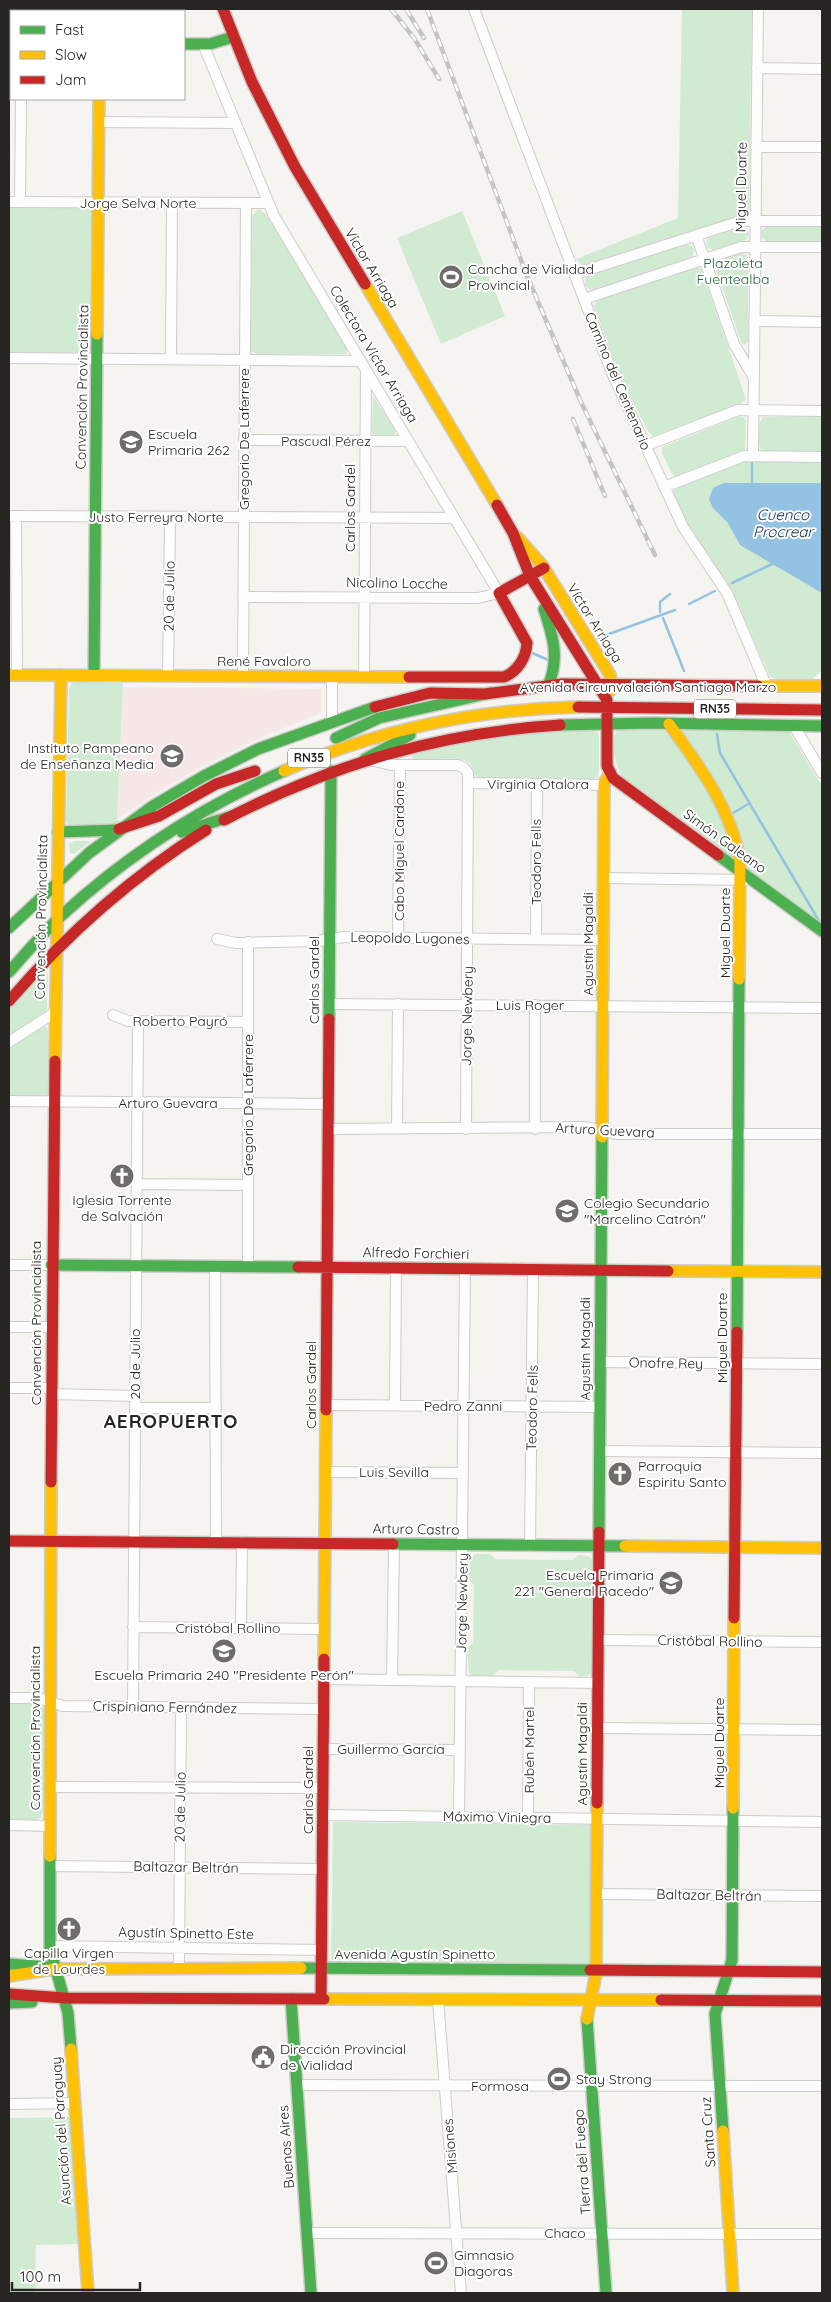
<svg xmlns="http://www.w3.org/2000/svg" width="831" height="2302" font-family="Quicksand,sans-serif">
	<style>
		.education { fill: #f5e8e7 }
		.green { fill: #d1ebd3 }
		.water { fill: #94c2e3 }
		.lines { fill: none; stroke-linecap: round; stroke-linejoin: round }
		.stream { stroke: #94c2e3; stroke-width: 2.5 }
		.street-casing { stroke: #ceccc9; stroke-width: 12 }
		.fast-casing { stroke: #ceccc9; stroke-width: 14 }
		.slow-casing { stroke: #ceccc9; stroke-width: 14 }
		.jam-casing { stroke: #ceccc9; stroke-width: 14 }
		.street { stroke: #fefdfd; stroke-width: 10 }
		.fast { stroke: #4caf50; stroke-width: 11 }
		.slow { stroke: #ffc107; stroke-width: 11 }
		.jam { stroke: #c62828; stroke-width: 11 }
		.rail-casing { stroke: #c5c4c4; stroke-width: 4.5 }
		.rail { stroke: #fff; stroke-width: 2.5; stroke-dasharray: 8; stroke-linecap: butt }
		.labels { text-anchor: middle; stroke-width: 4; stroke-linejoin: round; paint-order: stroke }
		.shield { fill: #fff; stroke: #676664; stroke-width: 1 }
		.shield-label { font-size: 12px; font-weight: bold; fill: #262521 }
		.street-label { font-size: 14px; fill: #262521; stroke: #fff }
		.park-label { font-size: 14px; fill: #216636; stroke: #fff }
		.poi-label { font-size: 14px; fill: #262521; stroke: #fff; text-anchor: start }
		.water-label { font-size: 15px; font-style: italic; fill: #112f44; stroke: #fff }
		.district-label { font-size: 19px; font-weight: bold; letter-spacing: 1px; fill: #262521; stroke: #fff }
	</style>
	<rect width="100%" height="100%" fill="#f6f4f0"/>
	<path class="education" d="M123,687L321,689V713L262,737L201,767L158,792L117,819Z"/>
	<path class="green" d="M682,9H752L749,210L742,216L584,266L581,265L576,259L678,218Z
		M9,207L87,208L92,211L91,351L89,353L9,354Z
		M258,209L265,213L347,349L346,354H258L251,351L252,216Z
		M462,211L505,316L441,344L397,238Z
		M767,225H822V243L767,242L762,238L761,232Z
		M741,227L748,231L749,236L746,240L714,251L707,247L706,241L710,237Z
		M685,244L691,245L694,249L693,256L688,259L596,290L589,289L585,285V279L591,274Z
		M741,252L747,255L748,261V342L744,345L741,342L714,264L717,260Z
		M696,267L701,269L703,274L746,399L742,403L653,436L648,431L620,377L594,306L598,299Z
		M373,396L396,431L394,436H377L372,433Z
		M737,417H743L746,421L745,452L677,478L674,477L662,454V447Z
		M763,417H822V455L763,453C756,446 757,424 763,417Z
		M744,459L754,463L759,459L822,460V671L812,679H777L770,677L732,591L689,528L673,494L674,487Z
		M76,682L123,683L117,819L120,823L70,826L66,822L69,690L71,684Z
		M594,729L599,734V772L598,777L592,780L479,779C472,775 474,767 468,762C461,756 426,760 415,760L412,757L415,751L521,732Z
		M619,729L666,730C692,768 730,811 733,859L623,778C616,768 608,737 619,729Z
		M681,730L788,731L790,733L822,786V925L747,870Z
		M74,841H91L74,854L70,853L69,844Z
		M42,971L48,973L47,1010L9,1037V1009Z
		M41,1027H46L48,1030V1094L46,1097H9V1048Z
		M475,1554H490L496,1559L573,1560L578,1555L590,1556L593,1562L591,1674L580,1677L574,1671L498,1670L493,1676H473L469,1673L467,1648L473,1643L474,1585L468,1580V1560Z
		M9,1702L38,1703L44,1709L43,1811L41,1818L36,1820L9,1819Z
		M333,1822L591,1825L589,1964L331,1960Z
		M73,2117L82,2244L36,2245L35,2293H9V2118Z"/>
	<path class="water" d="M724,483H822V593L740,545L728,523L713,508L709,499L713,488Z"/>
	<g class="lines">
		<path class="stream" d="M752,483V460
			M732,583L772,564
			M689,604L715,591
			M660,612V602L670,594
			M663,618L684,671
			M598,638L675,610
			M530,652L548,660
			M717,734L720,753L819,921
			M733,813L750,803"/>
		<defs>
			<path id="street" d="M474,9L612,373L683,527L727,593L766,685
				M203,44L274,216L499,593L478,598L243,597
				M757,68L822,69
				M99,122L235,123
				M756,147H822
				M9,202L267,203
				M20,202L21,99
				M696,235L734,344L753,376
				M575,274L741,221H822
				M584,299L741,247H822
				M754,321L822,322
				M9,358L361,361
				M171,359L172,203
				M244,440L408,441
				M645,446L738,410L822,411
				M753,456L758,9
				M664,487L744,456L822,457
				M9,516L454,518
				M16,516L17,675
				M168,676L170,517
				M243,676L246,203
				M332,677V720
				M364,677L366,370
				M794,726L822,773
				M367,759L391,765H458L464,768L468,773L466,1129
				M469,783L604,785
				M604,878L746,880
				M398,938L400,765
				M217,939L236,943L318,941L344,937L603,940
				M536,939L537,784
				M329,1004L822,1008
				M113,1015L128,1021L248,1022
				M9,1042L54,1013
				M9,1101L328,1104
				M328,1129L586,1127L616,1134H822
				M397,1129L398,1004
				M535,1129V1005
				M136,1184L248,1185
				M9,1265H51
				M215,1266L216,1542
				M248,1267V942
				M9,1327H51
				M600,1362L822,1364
				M9,1388H51
				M51,1394L135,1396
				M326,1405L600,1407
				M395,1405L396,1268
				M135,1408H216
				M600,1451L822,1453
				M325,1472L463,1473
				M530,1546L533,1269
				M133,1627L324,1629
				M241,1628L242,1542
				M598,1640L822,1642
				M323,1679L598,1683
				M392,1680L394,1544
				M9,1698H39L63,1706L323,1709
				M133,1707L138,1021
				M598,1728L822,1730
				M323,1749L460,1750
				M50,1787L323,1788
				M322,1815L822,1822
				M459,1817L465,1269
				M528,1818L529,1682
				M9,1825L50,1826
				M50,1866L322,1869
				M596,1894L822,1896
				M50,1946L321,1950
				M179,1967L181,1707
				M438,1999L461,2293
				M297,2085L822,2086
				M9,2104L74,2103
				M307,2233L822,2234"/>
			<path id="fast" d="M9,42H11
				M184,44H210L233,37
				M544,609C553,637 560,658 548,686
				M94,675L97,334
				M560,725L653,723L822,726
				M336,738L379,718L490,693
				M365,759L410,735
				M58,832L117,830
				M182,832L232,816
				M718,855L822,931
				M9,928L89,853L153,806L204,776L258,749L375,707
				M9,972C26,953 43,933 61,916C127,855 202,807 284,771
				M329,1019L331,771
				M51,1265L298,1267
				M737,1332L739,979
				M599,1532L602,1137
				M393,1544L625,1546
				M50,1856V1948L68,2013L71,2049
				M9,1964L49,1967
				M301,1968L590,1970
				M291,1999L311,2293
				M9,2003L32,2002
				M587,2019L606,2293
				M723,2131L715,2014L732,1960L733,1808"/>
			<path id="slow" d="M365,284L497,505
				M97,334L99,99
				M517,537L542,565L610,675L612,683L610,691
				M9,675L409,677
				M758,686H822
				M669,724C700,767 731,808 740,861L739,979
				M284,771C376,730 478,709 578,707
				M55,1061L61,675
				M602,1137L604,783L610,774
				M668,1271L822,1272
				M625,1546L822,1548
				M324,1659L326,1410
				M733,1808L734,1618
				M50,1856L51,1482
				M9,1976L54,1969L301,1968
				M324,1999L661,2000
				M587,2019L596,1973L597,1803
				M71,2049L88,2293
				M723,2131L733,2293"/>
			<path id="jam" d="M223,9L252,82L295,167L365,284
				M497,505L513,533L530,576L607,700
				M409,677H504C518,671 526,658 527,643L499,593L544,568
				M375,707L430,693L485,694L562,684L758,686
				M578,707L822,710
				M607,715V766L613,778L718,855
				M224,820C333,764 438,733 560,725
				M119,829L159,816L216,784L255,771
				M9,1001C67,934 131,877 206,830
				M298,1267L668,1271
				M326,1410L329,1019
				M51,1482L55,1061
				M9,1541L393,1544
				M734,1618L737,1332
				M597,1803L599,1532
				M590,1970L822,1972
				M9,1994L65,1998L324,1999
				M321,1999L324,1659
				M661,2000L822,2001"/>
		</defs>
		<use href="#street" class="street-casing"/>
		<use href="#fast" class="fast-casing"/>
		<use href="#slow" class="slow-casing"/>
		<use href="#jam" class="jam-casing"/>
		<use href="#street" class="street"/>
		<use href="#fast" class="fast"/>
		<use href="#slow" class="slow"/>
		<use href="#jam" class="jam"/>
		<defs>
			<path id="rail" d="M391,9L414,38L439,79
				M406,9L424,38
				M427,9L527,276L581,402L655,555
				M573,419L605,496"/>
		</defs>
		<use href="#rail" class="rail-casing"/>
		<use href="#rail" class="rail"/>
	</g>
	<defs>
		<symbol id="stadium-disc" viewBox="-11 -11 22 22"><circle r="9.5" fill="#6f6d69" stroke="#fff"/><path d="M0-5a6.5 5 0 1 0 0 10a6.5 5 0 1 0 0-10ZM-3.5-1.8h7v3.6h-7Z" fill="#fff"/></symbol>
		<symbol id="school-disc" viewBox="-11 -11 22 22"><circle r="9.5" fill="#6f6d69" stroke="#fff"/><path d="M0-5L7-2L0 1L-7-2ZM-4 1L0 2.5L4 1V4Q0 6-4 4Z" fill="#fff"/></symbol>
		<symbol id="church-disc" viewBox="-11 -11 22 22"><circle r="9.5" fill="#6f6d69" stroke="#fff"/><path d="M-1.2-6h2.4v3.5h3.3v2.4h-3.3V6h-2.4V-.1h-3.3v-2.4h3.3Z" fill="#fff"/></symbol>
		<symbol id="civic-disc" viewBox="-11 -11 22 22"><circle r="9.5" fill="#6f6d69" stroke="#fff"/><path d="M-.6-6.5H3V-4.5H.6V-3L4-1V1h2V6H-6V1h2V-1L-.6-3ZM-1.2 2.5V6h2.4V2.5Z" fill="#fff"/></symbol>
	</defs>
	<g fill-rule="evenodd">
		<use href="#stadium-disc" x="437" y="263" width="28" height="28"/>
		<use href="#school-disc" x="117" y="428" width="28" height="28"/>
		<use href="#school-disc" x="158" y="742" width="28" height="28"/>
		<use href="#church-disc" x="108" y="1162" width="28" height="28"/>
		<use href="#school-disc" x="553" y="1197" width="28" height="28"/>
		<use href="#church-disc" x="606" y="1460" width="28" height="28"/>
		<use href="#school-disc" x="657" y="1569" width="28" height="28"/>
		<use href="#school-disc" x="210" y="1637" width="28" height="28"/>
		<use href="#church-disc" x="55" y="1915" width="28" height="28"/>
		<use href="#civic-disc" x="249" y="2043" width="28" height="28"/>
		<use href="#stadium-disc" x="545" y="2065" width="28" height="28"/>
		<use href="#stadium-disc" x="422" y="2249" width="28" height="28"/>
	</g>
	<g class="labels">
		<g class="shield">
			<rect x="694" y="699.5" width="42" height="19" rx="4"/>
			<rect x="288" y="748.5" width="42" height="19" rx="4"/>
		</g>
		<g class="shield-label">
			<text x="715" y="713">RN35</text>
			<text x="309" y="762">RN35</text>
		</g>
		<g class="street-label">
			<text transform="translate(741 187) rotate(-89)" y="5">Miguel Duarte</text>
			<text x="138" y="208">Jorge Selva Norte</text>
			<text transform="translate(372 268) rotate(59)" y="5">Víctor Arriaga</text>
			<text transform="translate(374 354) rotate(59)" y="5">Colectora Víctor Arriaga</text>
			<text transform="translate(618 381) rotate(67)" y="5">Camino del Centenario</text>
			<text transform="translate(82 387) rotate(-89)" y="5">Convención Provincialista</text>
			<text transform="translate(244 439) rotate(-90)" y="5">Gregorio De Laferrere</text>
			<text x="326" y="446">Pascual Pérez</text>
			<text transform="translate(350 508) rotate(-90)" y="5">Carlos Gardel</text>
			<text x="156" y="522">Justo Ferreyra Norte</text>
			<text transform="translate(397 583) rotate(1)" y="5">Nicolino Locche</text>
			<text transform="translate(169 596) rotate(-89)" y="5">20 de Julio</text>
			<text transform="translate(595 623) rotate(58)" y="5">Víctor Arriaga</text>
			<text x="264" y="666">René Favaloro</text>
			<text x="648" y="692">Avenida Circunvalación Santiago Marzo</text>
			<text x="538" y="789">Virginia Otalora</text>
			<text transform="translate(725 841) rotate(36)" y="5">Simón Galeano</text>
			<text transform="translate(399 851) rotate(-90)" y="5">Cabo Miguel Cardone</text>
			<text transform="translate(536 862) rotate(-90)" y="5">Teodoro Fells</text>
			<text transform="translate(41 917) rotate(-89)" y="5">Convención Provincialista</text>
			<text transform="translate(725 933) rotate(-90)" y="5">Miguel Duarte</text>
			<text transform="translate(410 938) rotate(1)" y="5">Leopoldo Lugones</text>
			<text transform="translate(588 944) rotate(-90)" y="5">Agustín Magaldi</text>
			<text transform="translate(314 980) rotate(-90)" y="5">Carlos Gardel</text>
			<text x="530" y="1010">Luis Roger</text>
			<text transform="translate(467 1016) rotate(-89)" y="5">Jorge Newbery</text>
			<text x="180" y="1026">Roberto Payró</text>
			<text x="168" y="1108">Arturo Guevara</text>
			<text transform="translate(248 1105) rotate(-90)" y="5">Gregorio De Laferrere</text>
			<text transform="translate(605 1130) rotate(3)" y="5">Arturo Guevara</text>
			<text transform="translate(416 1253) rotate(1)" y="5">Alfredo Forchieri</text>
			<text transform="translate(36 1323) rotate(-90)" y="5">Convención Provincialista</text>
			<text transform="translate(722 1338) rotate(-90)" y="5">Miguel Duarte</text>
			<text transform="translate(585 1349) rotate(-90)" y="5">Agustín Magaldi</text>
			<text transform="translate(666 1363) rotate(1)" y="5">Onofre Rey</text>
			<text transform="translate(135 1364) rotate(-90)" y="5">20 de Julio</text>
			<text transform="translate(311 1385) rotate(-90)" y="5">Carlos Gardel</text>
			<text x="463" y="1411">Pedro Zanni</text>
			<text transform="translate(532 1408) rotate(-89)" y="5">Teodoro Fells</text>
			<text x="394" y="1477">Luis Sevilla</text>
			<text transform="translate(416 1529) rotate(1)" y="5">Arturo Castro</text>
			<text transform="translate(462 1603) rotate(-89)" y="5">Jorge Newbery</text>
			<text x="228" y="1633">Cristóbal Rollino</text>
			<text transform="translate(710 1641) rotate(1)" y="5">Cristóbal Rollino</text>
			<text transform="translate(165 1707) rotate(1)" y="5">Crispiniano Fernández</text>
			<text transform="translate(35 1728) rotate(-90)" y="5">Convención Provincialista</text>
			<text transform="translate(719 1743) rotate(-90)" y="5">Miguel Duarte</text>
			<text x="391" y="1754">Guillermo García</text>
			<text transform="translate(529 1750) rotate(-90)" y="5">Rubén Martel</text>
			<text transform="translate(582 1754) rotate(-90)" y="5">Agustín Magaldi</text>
			<text transform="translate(308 1790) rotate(-90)" y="5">Carlos Gardel</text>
			<text transform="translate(180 1807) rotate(-89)" y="5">20 de Julio</text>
			<text transform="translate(497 1817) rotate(1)" y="5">Máximo Viniegra</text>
			<text transform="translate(186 1867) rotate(1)" y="5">Baltazar Beltrán</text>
			<text transform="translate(709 1895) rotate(1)" y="5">Baltazar Beltrán</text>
			<text transform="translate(186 1933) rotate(1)" y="5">Agustín Spinetto Este</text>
			<text x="415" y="1959">Avenida Agustín Spinetto</text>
			<text x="500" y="2091">Formosa</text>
			<text transform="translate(61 2131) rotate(-94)" y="5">Asunción del Paraguay</text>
			<text transform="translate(708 2132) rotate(-94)" y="5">Santa Cruz</text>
			<text transform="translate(450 2146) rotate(-95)" y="5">Misiones</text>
			<text transform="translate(286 2147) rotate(-94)" y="5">Buenos Aires</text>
			<text transform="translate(582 2162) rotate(-94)" y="5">Tierra del Fuego</text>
			<text x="565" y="2238">Chaco</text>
		</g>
		<g class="park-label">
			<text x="733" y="268">Plazoleta<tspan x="733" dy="16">Fuentealba</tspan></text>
		</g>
		<g class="poi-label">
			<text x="468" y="274">Cancha de Vialidad<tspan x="468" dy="16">Provincial</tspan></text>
			<text x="148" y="439">Escuela<tspan x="148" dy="16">Primaria 262</tspan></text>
			<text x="154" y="753" text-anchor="end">Instituto Pampeano<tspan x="154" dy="16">de Enseñanza Media</tspan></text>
			<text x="122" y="1205" text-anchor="middle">Iglesia Torrente<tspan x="122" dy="16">de Salvación</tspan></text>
			<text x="584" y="1208">Colegio Secundario<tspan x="584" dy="16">"Marcelino Catrón"</tspan></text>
			<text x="638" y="1471">Parroquia<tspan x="638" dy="16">Espiritu Santo</tspan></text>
			<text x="654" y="1580" text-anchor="end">Escuela Primaria<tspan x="654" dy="16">221 "General Racedo"</tspan></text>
			<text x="224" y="1680" text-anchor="middle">Escuela Primaria 240 "Presidente Perón"</text>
			<text x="69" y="1958" text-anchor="middle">Capilla Virgen<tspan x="69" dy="16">de Lourdes</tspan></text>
			<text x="280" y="2054">Dirección Provincial<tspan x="280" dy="16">de Vialidad</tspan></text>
			<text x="576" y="2084">Stay Strong</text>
			<text x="454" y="2260">Gimnasio<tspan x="454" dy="16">Diagoras</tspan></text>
		</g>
		<g class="water-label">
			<text x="783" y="520">Cuenco<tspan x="783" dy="17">Procrear</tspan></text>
		</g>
		<g class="district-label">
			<text x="171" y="1428">AEROPUERTO</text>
		</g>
	</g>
	<rect width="831" height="2302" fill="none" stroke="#262521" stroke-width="20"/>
	<rect x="10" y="10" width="175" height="90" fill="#ffffff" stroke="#a8a8a6"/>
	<rect x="20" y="26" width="25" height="8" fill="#4caf50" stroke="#a8a8a6"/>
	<text x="55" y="35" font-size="15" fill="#262521">Fast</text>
	<rect x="20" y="51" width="25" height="8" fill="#ffc107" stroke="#a8a8a6"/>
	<text x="55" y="60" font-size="15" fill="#262521">Slow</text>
	<rect x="20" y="76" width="25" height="8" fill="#c62828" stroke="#a8a8a6"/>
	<text x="55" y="85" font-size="15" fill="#262521">Jam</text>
	<path d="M12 2282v8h128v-8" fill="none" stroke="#262521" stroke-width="2.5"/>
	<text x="20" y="2282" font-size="15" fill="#262521" stroke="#ffffff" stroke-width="4" paint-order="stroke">100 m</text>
</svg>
